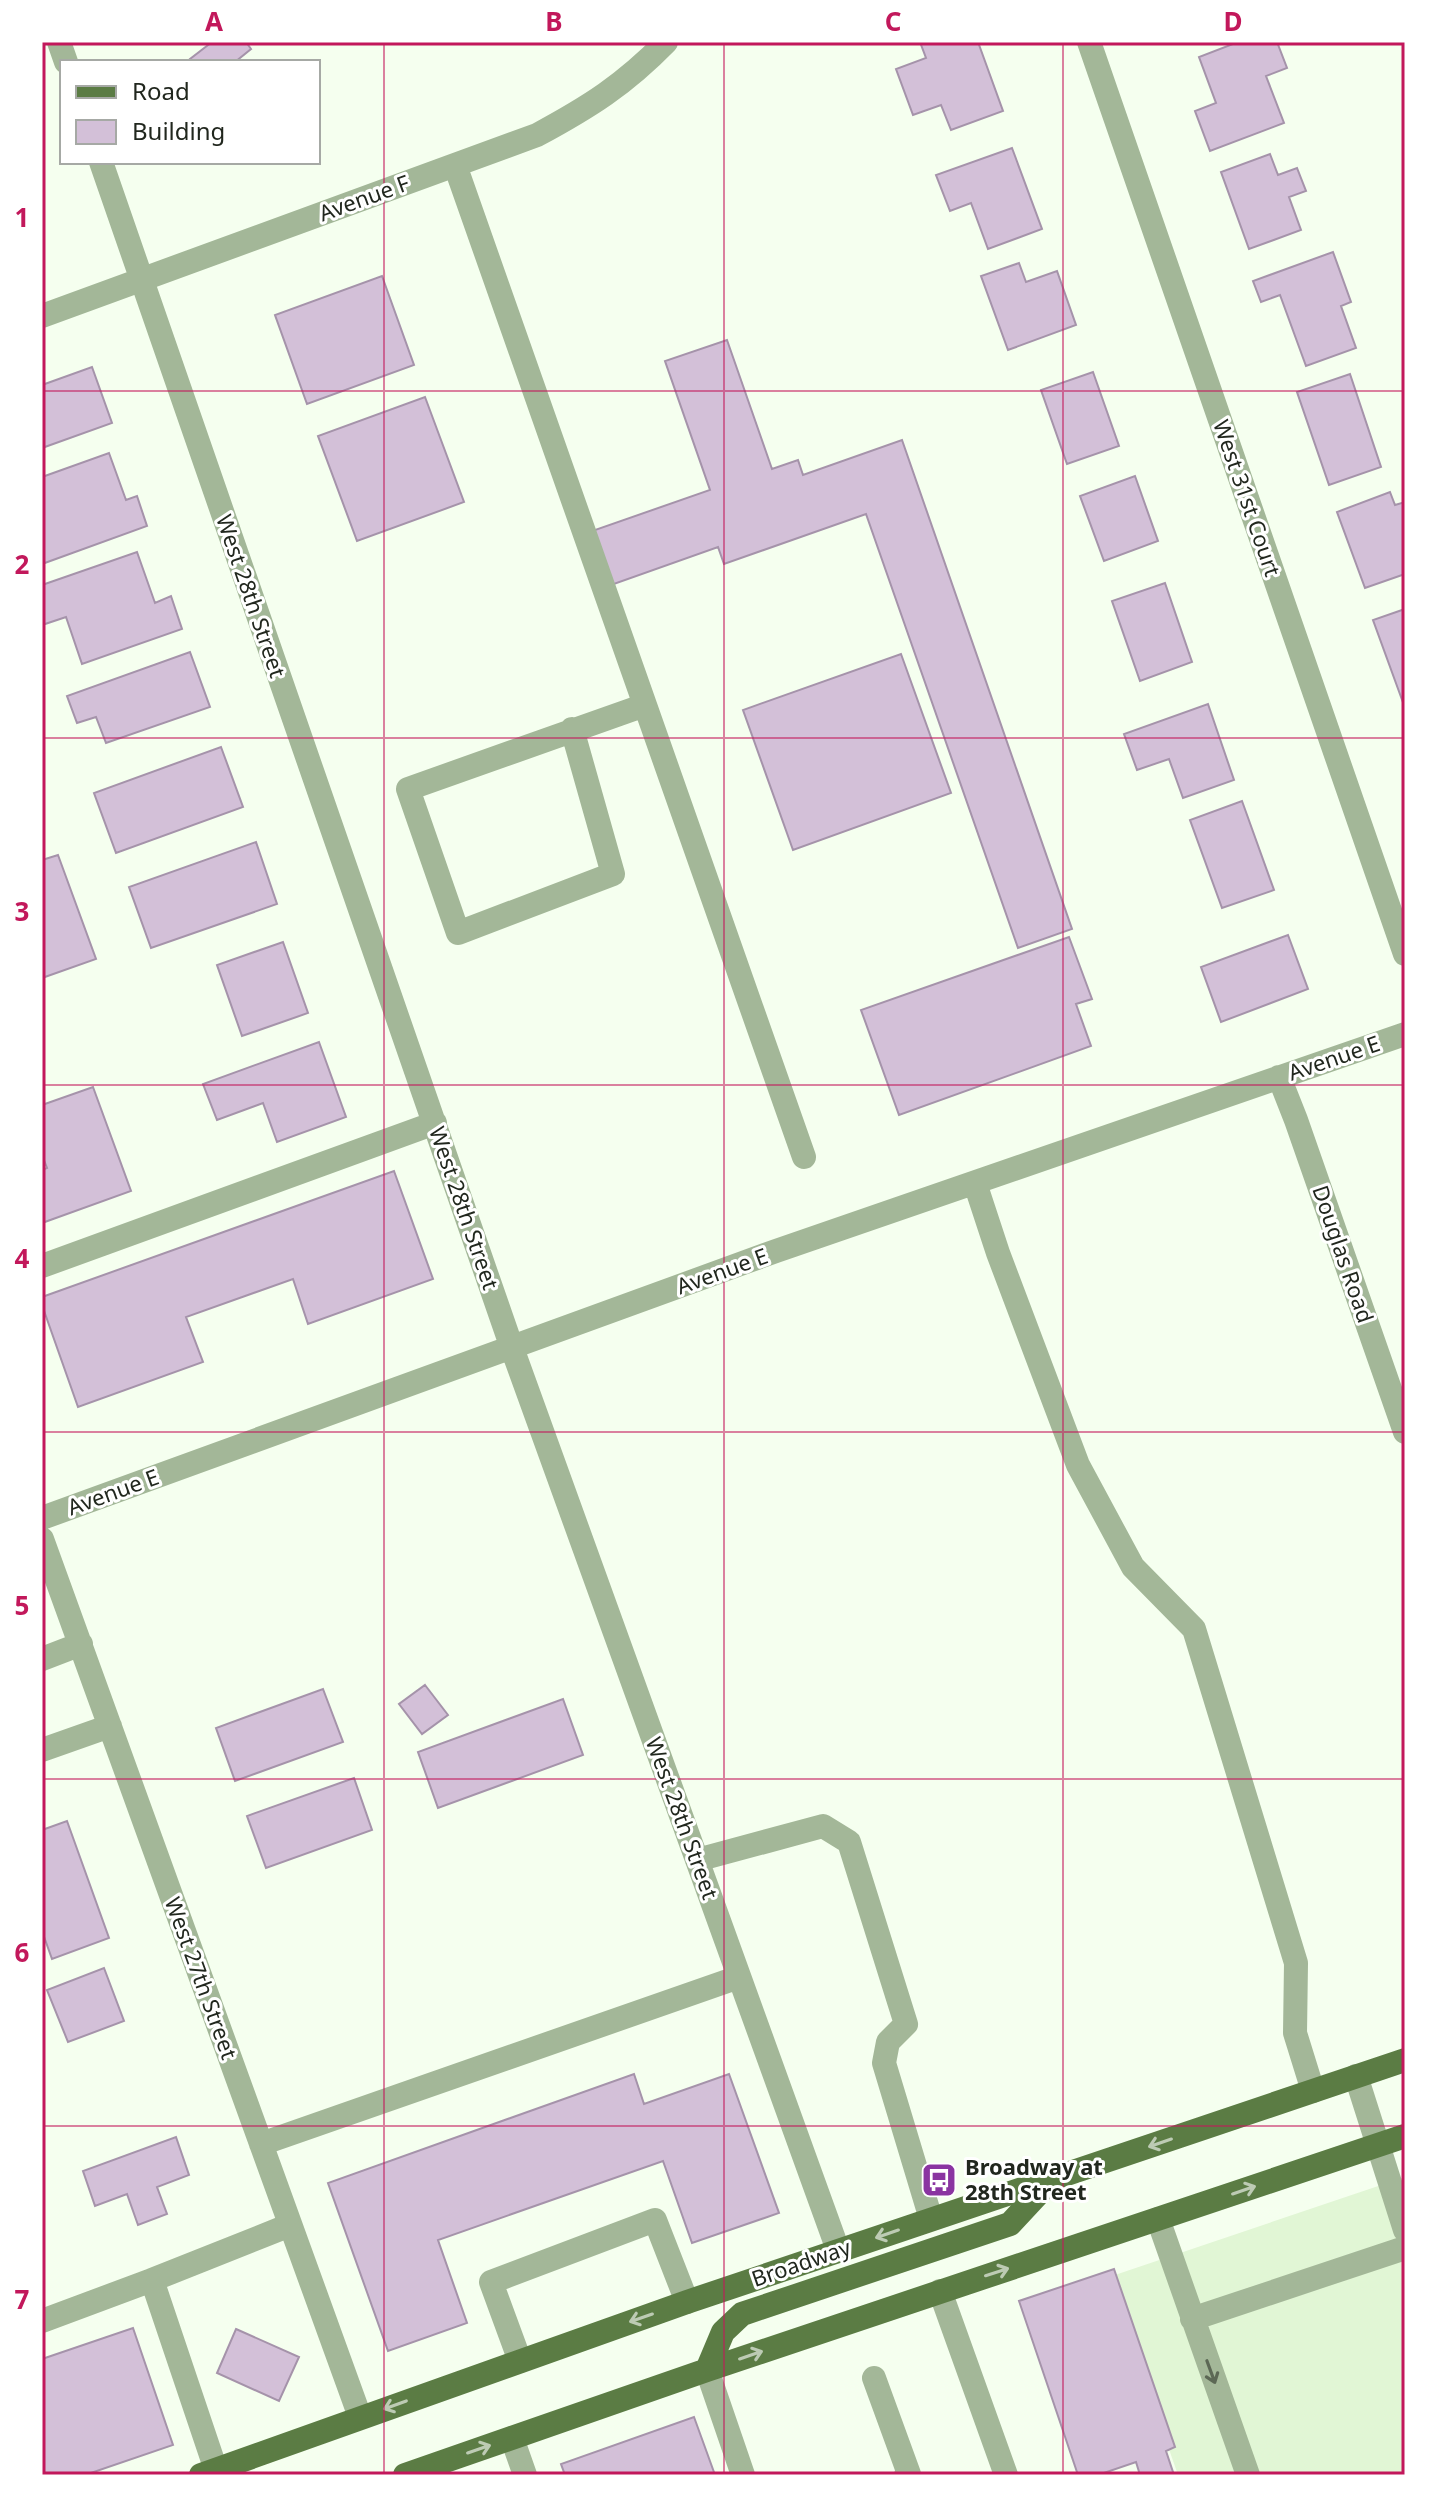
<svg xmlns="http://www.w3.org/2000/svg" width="1447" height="2517" font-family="'Noto Sans',sans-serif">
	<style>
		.built { fill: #e1f6d5 }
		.building { fill: #d3c0d8; stroke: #a593aa; stroke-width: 2 }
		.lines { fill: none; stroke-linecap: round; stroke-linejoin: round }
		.minor { stroke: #a3b798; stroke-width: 24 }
		.major { stroke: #5b7c44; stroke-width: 24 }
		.oneway { stroke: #bdcbb4 }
		.oneway2 { stroke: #5c6855 }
		.grid { fill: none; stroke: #c2185b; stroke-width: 2; stroke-opacity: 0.55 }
		.labels { text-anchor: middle; stroke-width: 6; stroke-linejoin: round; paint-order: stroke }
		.street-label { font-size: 22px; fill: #21271e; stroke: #fff }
		.poi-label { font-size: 22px; font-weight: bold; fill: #21271e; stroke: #fff; text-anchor: start }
		.neatline { fill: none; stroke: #c2185b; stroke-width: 3 }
		.grid-label { font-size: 26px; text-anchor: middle; font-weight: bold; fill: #c2185b }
	</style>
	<rect width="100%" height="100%" fill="#f5ffef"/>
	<path class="built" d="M1405,2177V2475H1178L1109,2277Z"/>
	<path class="building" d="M212,42H246L251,49L235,62H192L190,59Z
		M920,42H978L1003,111L951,130L941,105L913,115L896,69L926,58Z
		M1238,42H1277L1287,68L1266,76L1284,123L1210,151L1195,111L1216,103L1199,57Z
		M1012,148L1042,229L988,249L971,203L950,211L936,175Z
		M1270,154L1278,175L1297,168L1306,191L1289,197L1301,230L1249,249L1221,172Z
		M1333,252L1351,302L1341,306L1356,348L1306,366L1280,295L1261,302L1253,281Z
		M1019,263L1026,282L1057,271L1076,325L1008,350L981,276Z
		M382,276L414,365L307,404L275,315Z
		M727,340L772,469L798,460L803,475L902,440L1072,929L1018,948L866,514L724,564L718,547L611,585L592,531L710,490L665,361Z
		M92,367L112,423L42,448V385Z
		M1093,372L1119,446L1067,464L1041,390Z
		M1350,374L1381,467L1329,485L1297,392Z
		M425,397L464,502L357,541L318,436Z
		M109,453L126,500L137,496L147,526L42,564V477Z
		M1135,476L1158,541L1104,561L1080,496Z
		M1390,492L1395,505L1405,502V574L1365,588L1337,512Z
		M137,552L155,603L171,596L182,629L82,664L66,617L42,625V585Z
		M1165,583L1192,662L1140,681L1112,601Z
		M1405,609V708L1373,620Z
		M190,652L210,707L106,743L96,717L77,723L67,696Z
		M901,654L951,793L793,850L743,710Z
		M1208,704L1234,780L1183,798L1169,759L1137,770L1124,734Z
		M221,747L243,807L116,853L94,793Z
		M1242,801L1274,890L1222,908L1190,820Z
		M256,842L277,904L151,948L129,887Z
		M58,855L96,959L42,978V860Z
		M1288,935L1308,989L1221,1022L1201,967Z
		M1069,937L1092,999L1076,1004L1091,1046L899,1115L861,1010Z
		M283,942L308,1013L242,1036L217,965Z
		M319,1042L346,1117L277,1142L263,1103L217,1120L203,1084Z
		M93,1087L131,1191L42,1223V1170L47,1168L42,1155V1105Z
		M394,1171L433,1279L308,1324L293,1279L186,1317L203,1362L78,1407L42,1305V1297Z
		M425,1685L448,1715L422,1734L399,1704Z
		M323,1689L343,1742L235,1781L216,1728Z
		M563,1699L583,1755L438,1808L418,1752Z
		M354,1778L372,1830L266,1868L247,1816Z
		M67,1821L109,1938L52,1959L42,1931V1830Z
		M104,1968L124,2021L68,2042L47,1990Z
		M634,2074L644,2104L729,2074L779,2213L692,2243L663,2161L438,2240L467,2323L388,2351L328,2183Z
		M176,2137L189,2175L157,2187L167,2214L138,2225L127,2194L95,2206L83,2171Z
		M1114,2269L1175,2447L1166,2451L1174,2475H1140L1136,2462L1098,2475H1078L1019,2301Z
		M133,2328L173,2445L85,2475H42V2359Z
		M236,2329L299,2357L279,2401L217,2373Z
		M694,2417L715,2475H565L561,2464Z"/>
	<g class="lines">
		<path class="minor" d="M59,42L66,62
			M1089,42L1405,954
			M101,162L512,1348L838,2250
			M455,165L804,1157
			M42,316L537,135C589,107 624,85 666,42
			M572,729L613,874L458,933L408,789L645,705
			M1279,1077L1296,1120L1405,1432
			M975,1183L998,1253L1078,1465L1133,1567L1194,1629L1296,1963L1295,2033L1313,2091
			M42,1266L435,1123
			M42,1518L776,1251L1405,1034
			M42,1539L360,2417
			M42,1659L81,1644
			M42,1750L110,1726
			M697,1860L823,1826L849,1842L906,2024L888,2042L884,2063L931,2219
			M1356,2076L1405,2230
			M261,2144L739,1977
			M1158,2219L1248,2475
			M940,2291L1006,2475
			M1192,2319L1405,2248
			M42,2321L152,2280
			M520,2361L491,2282L655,2220L687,2302
			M707,2370L743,2475
			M874,2378L909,2474L906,2475
			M512,2438L525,2475
			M216,2470L152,2280L290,2225"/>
		<path class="major" d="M707,2370L723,2332L742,2314L1010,2224L1050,2181
			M201,2475L687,2302L1405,2060
			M405,2475L707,2370L1405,2136"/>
	</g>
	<defs><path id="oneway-shaft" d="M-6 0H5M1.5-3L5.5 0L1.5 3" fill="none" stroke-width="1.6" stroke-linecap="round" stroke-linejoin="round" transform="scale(2)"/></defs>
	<g class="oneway">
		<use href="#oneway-shaft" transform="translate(1160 2143) rotate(161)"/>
		<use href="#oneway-shaft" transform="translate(1244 2190) rotate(-19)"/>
		<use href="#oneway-shaft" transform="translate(887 2234) rotate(161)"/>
		<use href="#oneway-shaft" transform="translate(997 2272) rotate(-18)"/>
		<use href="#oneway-shaft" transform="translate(641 2318) rotate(161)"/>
		<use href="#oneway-shaft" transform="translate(751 2355) rotate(-19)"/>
		<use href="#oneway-shaft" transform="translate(395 2405) rotate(160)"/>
		<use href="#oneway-shaft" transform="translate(479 2449) rotate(-19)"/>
	</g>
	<use class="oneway2" href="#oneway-shaft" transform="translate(1211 2372) rotate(70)"/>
	<path class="grid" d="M384,42V2475M724,42V2475M1063,42V2475M42,391H1405M42,738H1405M42,1085H1405M42,1432H1405M42,1779H1405M42,2126H1405"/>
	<defs>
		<symbol id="bus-square" viewBox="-11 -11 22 22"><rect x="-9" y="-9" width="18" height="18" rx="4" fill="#8a34a1" stroke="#fff"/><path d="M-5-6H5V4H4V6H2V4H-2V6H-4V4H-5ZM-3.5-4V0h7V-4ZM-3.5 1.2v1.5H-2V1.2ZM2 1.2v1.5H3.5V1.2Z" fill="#fff"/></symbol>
	</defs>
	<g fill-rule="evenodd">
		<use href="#bus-square" x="919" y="2160" width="40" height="40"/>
	</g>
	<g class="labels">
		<g class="street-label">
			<text transform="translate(364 198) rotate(-20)" y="8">Avenue F</text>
			<text transform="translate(1247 498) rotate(71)" y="8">West 31st Court</text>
			<text transform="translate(251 596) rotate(71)" y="8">West 28th Street</text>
			<text transform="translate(1334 1058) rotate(-19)" y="8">Avenue E</text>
			<text transform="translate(464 1208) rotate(71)" y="8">West 28th Street</text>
			<text transform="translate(1343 1254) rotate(71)" y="8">Douglas Road</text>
			<text transform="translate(722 1271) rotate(-20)" y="8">Avenue E</text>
			<text transform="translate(113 1492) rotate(-20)" y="8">Avenue E</text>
			<text transform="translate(682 1818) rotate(70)" y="8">West 28th Street</text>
			<text transform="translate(201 1978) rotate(70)" y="8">West 27th Street</text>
			<text transform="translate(801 2263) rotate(-19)" y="8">Broadway</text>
		</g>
		<g class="poi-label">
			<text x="965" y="2175">Broadway at<tspan x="965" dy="25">28th Street</tspan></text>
		</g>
	</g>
	<rect width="1447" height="2517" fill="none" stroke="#ffffff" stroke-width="88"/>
	<rect x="60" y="60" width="260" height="104" fill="#ffffff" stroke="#a6a9a5" stroke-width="2"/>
	<rect x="76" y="86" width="40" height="12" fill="#5b7c44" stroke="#a6a9a5" stroke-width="2"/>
	<text x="132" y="100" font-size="24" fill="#21271e">Road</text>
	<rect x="76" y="120" width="40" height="24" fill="#d3c0d8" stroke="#a6a9a5" stroke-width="2"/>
	<text x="132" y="140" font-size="24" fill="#21271e">Building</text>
	<rect x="44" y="44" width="1359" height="2429" class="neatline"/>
	<g class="grid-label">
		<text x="214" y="31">A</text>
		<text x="554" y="31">B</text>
		<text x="893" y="31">C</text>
		<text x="1233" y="31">D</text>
		<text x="22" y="227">1</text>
		<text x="22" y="574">2</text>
		<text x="22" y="921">3</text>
		<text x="22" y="1268">4</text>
		<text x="22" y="1615">5</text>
		<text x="22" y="1962">6</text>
		<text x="22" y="2309">7</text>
	</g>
</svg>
